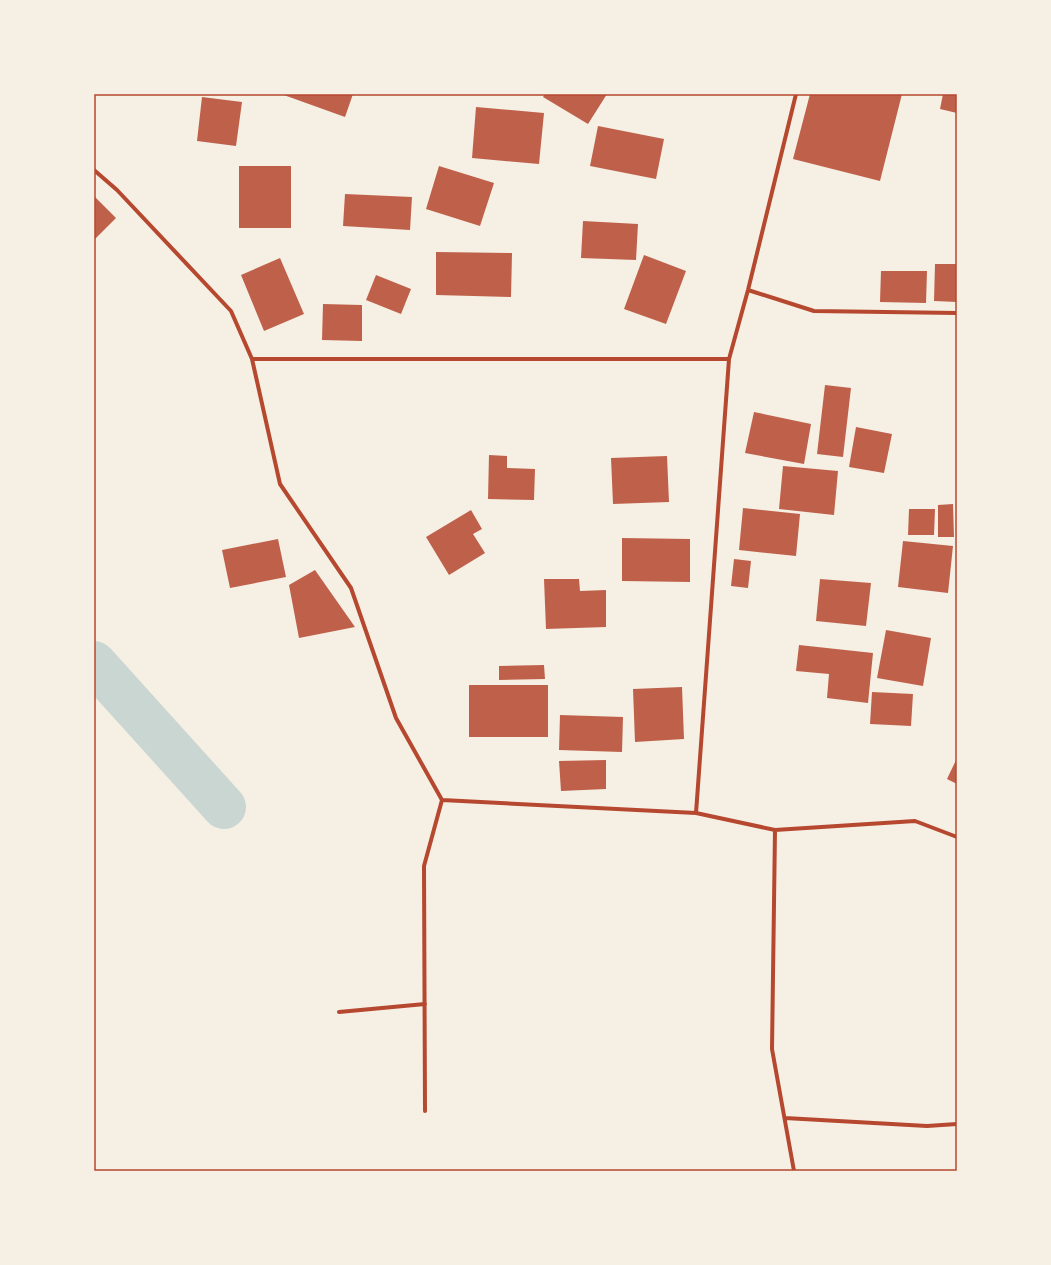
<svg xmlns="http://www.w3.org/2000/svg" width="1051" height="1265" font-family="Arial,sans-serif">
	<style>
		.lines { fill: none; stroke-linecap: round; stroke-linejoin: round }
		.river { stroke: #c9d6d2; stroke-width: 44 }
		.building { fill: #bf614a }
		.minor { stroke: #b5482f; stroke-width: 4 }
		.neatline { fill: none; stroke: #b5482f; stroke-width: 1.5 }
	</style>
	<rect width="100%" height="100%" fill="#f6efe4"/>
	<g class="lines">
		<path class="river" d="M94,663L224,807"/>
	</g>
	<path class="building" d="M281,94H353L345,117Z
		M545,94H607L588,124L543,97Z
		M810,94H902L880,181L793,159Z
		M943,94H957V113L940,109Z
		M202,97L242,102L236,146L197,141Z
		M476,107L544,113L539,164L472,158Z
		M598,126L664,139L656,179L590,166Z
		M239,166H291V228H239Z
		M439,166L494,183L480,226L426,209Z
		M345,194L412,197L410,230L343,226Z
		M94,196L116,218L94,240Z
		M583,221L638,224L636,260L581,258Z
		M436,252L512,253L511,297L436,295Z
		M644,255L686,271L666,324L624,309Z
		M280,258L304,314L264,331L241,275Z
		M935,264H957V302L934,301Z
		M881,271H927L926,303L880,302Z
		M376,275L411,289L401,314L366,300Z
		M323,304L362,305V341L322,340Z
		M825,385L851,388L843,457L817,454Z
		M754,412L811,424L804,464L745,453Z
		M856,427L892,434L884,473L849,467Z
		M489,455L507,456V468L535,469L534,500L488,499Z
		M667,456L669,502L613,504L611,458Z
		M783,466L838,471L834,515L779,509Z
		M953,504L954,537H938V505Z
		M743,508L800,514L796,556L739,550Z
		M909,509H935L934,535H908Z
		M471,510L482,529L473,534L485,553L449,575L426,537Z
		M622,538L690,539V582L622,581Z
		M278,539L286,577L230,588L222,550Z
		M903,541L953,546L948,593L898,587Z
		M734,559L751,561L748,588L731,586Z
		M315,570L355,627L299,638L289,585Z
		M544,579H579L580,591L606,590V627L546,629Z
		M820,579L871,583L866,626L816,621Z
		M886,630L931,638L923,686L877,678Z
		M799,645L873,653L868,703L827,698L829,674L796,671Z
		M544,665L545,679L499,680V666Z
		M469,685H548V737H469Z
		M682,687L684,739L635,742L633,689Z
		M872,692L913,694L911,726L870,724Z
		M560,715L623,717L622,752L559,750Z
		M957,758V784L947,779Z
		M606,760V789L561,791L559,761Z"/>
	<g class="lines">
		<path class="minor" d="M94,170L117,190L231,311L252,359L280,484L351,588L396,718L442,800L696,813L775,830L915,821L957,837
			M748,290L814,311L957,313
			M252,359H729
			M696,813L729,359L748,290L796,94
			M775,830L772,1049L794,1171
			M339,1012L425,1004
			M425,1111L424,866L442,800
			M785,1118L927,1126L957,1124"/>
	</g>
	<rect width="1051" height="1265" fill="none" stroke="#f6efe4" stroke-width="190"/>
	<rect x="95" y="95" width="861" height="1075" class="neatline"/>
</svg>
